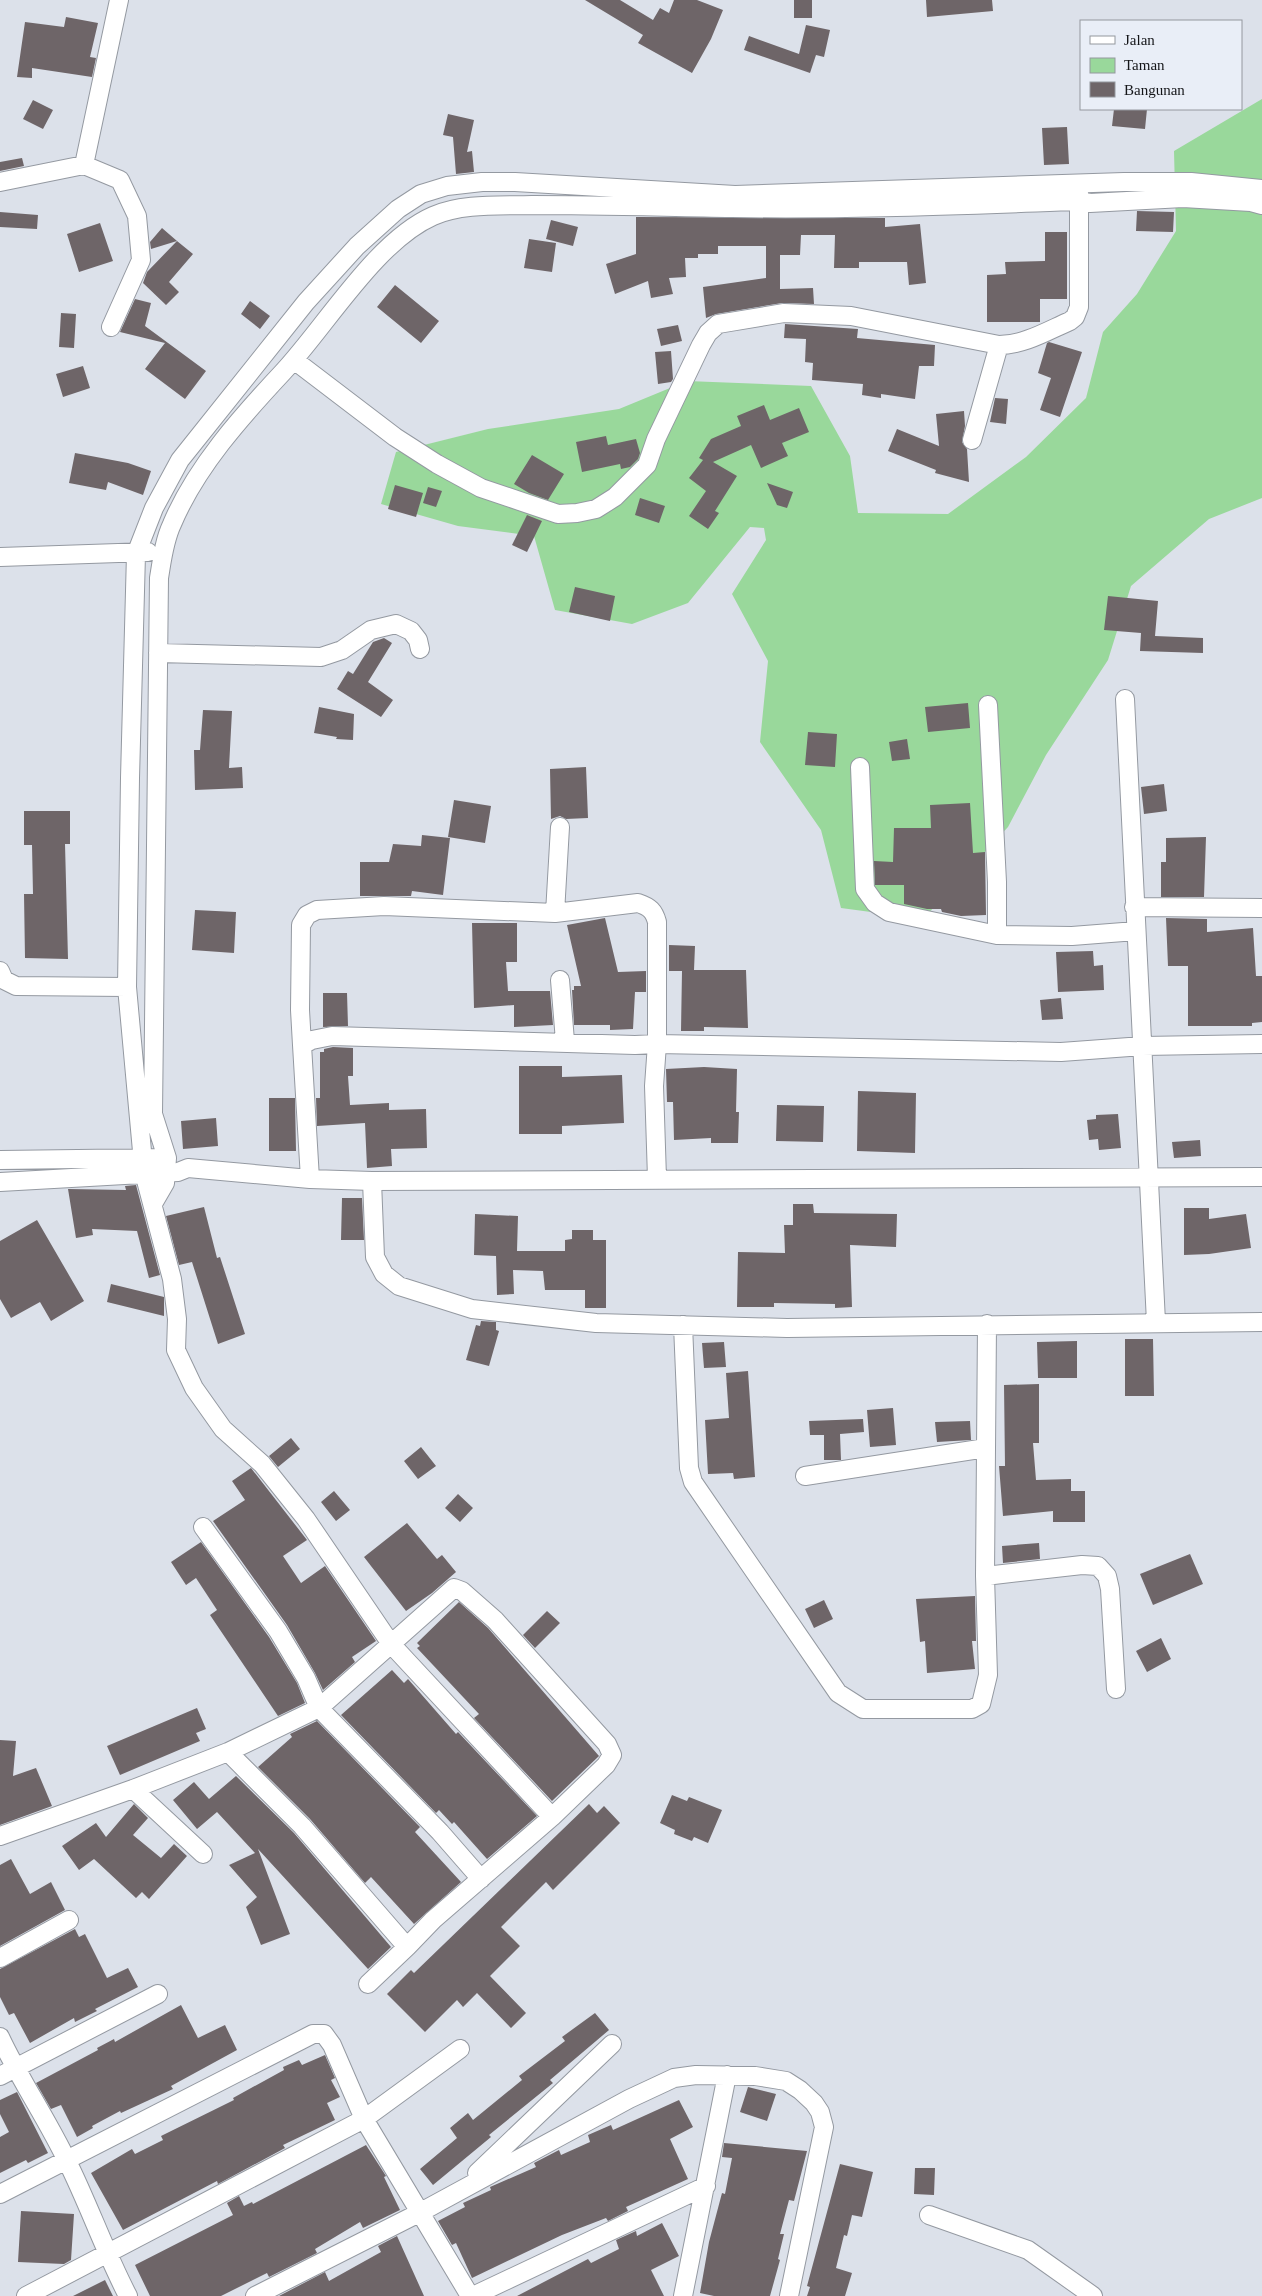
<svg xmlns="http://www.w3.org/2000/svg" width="1262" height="2296" font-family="Georgia,serif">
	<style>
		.green { fill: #99d89b }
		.building { fill: #6e6568 }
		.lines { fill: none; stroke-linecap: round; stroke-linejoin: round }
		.minor-casing { stroke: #9499a1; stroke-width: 20 }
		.minor { stroke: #fff; stroke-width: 18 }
	</style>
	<rect width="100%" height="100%" fill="#dce1ea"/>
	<path class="green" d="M1262,99V498L1209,519L1131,586L1108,660L1046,755L1008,827L923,919L841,908L821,830L760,742L768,661L732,594L766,540L764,528L750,527L688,603L632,624L555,610L534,536L458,526L381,504L396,452L488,429L619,409L687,381L811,386L850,456L858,513L948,514L1026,457L1086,398L1103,332L1137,294L1176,231L1174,151Z"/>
	<path class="building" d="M585,0H620L653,20L660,8L669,13L674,0H697L723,10L711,39L692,73L638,43L643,35Z
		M794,0H812V18H794Z
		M926,0H992L993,11L927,17Z
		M66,17L98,23L90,57L96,58L92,77L32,68V78L17,77L25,22L64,27Z
		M806,25L830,30L824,57L816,55L810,73L744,50L749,36L799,54Z
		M33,100L53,110L43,129L23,119Z
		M1114,109H1147L1145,129L1112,126Z
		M448,114L474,120L467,152L472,151L474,172L456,174L453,137L443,135Z
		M1067,127L1069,164L1044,165L1042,128Z
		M22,158L24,166L0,171V162Z
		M1137,211L1174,212L1173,232L1136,231Z
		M0,212L38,215L37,229L0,227Z
		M636,217L885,218V227L920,224L926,283L909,285L907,262H859V268H834L835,235H801L800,255H780V289L813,288L814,304L782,303L716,314L706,318L703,287L766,278V246H718V254H698V258H685L686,277L669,278L673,294L651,298L648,281L615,294L606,264L636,254Z
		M551,220L578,227L573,246L546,239Z
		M100,223L113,261L79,272L67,234Z
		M162,228L177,241L151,249L150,242Z
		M1045,232H1067V299H1040V322H987V275L1006,274L1005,262L1045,261Z
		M529,239L556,243L552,272L524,268Z
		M177,241L193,254L169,282L179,292L166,305L143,283L147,272Z
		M395,285L439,321L421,343L377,307Z
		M135,299L151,303L145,326L206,371L185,399L145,369L165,343L120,332Z
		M250,301L270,316L260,329L241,314Z
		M61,313L76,314L74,348L59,347Z
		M785,324L858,329L857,338L935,345L934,366H919L915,399L881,394V398L862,395L863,384L812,380L813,363L805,362L806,339L784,338Z
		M678,325L682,341L661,346L657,329Z
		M1049,342L1082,352L1060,417L1040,410L1051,378L1038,373L1047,343Z
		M671,351L673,379L671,382L658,384L655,352Z
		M83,366L90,388L63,397L56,374Z
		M995,398L1008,399L1006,424L990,422Z
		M764,405L770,420L799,408L809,432L782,443L788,456L761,468L751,445L713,462L737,476L715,511L719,513L708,529L689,516L706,491L689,478L703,460L699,458L711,439L741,426L737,416Z
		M964,411L965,426L962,442L967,449L969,482L935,473L936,470L888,451L897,429L939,446L936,414Z
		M606,436L608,445L636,439L640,453L638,459L630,467L621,469L620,464L582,472L576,442Z
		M75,453L128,463L151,471L143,495L108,482L106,490L69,483Z
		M532,455L564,474L548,500L529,493L514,484Z
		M767,483L793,492L787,508L777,505Z
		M395,485L423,493L416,517L388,509Z
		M428,487L442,491L436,507L423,503Z
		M640,498L665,506L659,523L635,515Z
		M527,515L542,521L527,552L512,545Z
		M575,587L615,596L610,621L569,612Z
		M1108,596L1158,601L1155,636L1203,638V653L1140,651L1141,633L1104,630Z
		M384,638L392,643L368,682L393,700L381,717L337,689L348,671L353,674L373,642Z
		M968,703L970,728L928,732L925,707Z
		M319,707L354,714L353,740L336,739L337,737L314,733Z
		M203,710L232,711L229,768L242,767L243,788L195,790L194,750H200Z
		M808,732L837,734L835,767L805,765Z
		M907,739L910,759L892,761L889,742Z
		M586,767L588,818L566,819L560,816L551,819L550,769Z
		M1164,784L1167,811L1144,814L1141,787Z
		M454,800L491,806L485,843L448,837Z
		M970,803L973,853L985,852L986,915L961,916L942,912L941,909H927L904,904V885H875L874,861L893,862L894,828H931L930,805Z
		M24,811H70V844H65L68,959L25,958L24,894H33L32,845H24Z
		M422,835L450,838L443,895L412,891L411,896H360V862H389L393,844L421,846Z
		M1206,837L1204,897H1161V862H1166V838Z
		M195,910L236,912L234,953L192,950Z
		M605,918L618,972L646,971V992H635L633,1029L610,1030V1025H574L572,990H574V986H581L567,925Z
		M1166,918L1207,919V932L1253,928L1256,976H1262V1022L1252,1023V1026H1188V966H1168Z
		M472,923H517V962H506L508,991H550L553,1025L514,1027V1005L474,1008Z
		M669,945L695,946L694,970H746L748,1028L704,1027V1031H681L682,971H669Z
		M1093,951L1094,966L1103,965L1104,990L1058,992L1056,952Z
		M323,993H347L348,1026L323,1027Z
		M1061,998L1063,1019L1042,1020L1040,1000Z
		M333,1047L353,1048V1076H348L350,1105L389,1103V1110L426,1109L427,1148L391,1149L392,1166L367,1168L365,1123L317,1126L316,1098H320V1052H324V1049Z
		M519,1066H562V1077L622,1075L624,1123L562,1126V1134H519Z
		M704,1067L737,1069L736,1112H739L738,1143H711V1138L674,1140L673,1102H667L666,1069Z
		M858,1091L916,1093L915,1153L857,1151Z
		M269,1098H295L296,1151H269Z
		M777,1105L824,1106L823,1142L776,1141Z
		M1118,1114L1121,1148L1099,1150L1098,1139L1089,1140L1087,1120L1096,1119V1115Z
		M216,1118L218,1146L183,1149L181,1121Z
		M1200,1140L1201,1156L1174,1158L1172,1142Z
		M136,1185L160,1275L149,1278L137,1231L92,1229L93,1235L76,1238L68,1189L126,1190L125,1186Z
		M342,1198H362L364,1240H341Z
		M793,1204H813L814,1213L897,1214L896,1247L850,1245L852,1307L835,1308V1304L774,1303V1307H737L738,1252L785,1253L784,1225H793Z
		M204,1207L217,1258L220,1257L245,1334L218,1344L192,1262L179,1265L166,1216Z
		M1184,1208H1209V1219L1246,1214L1251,1248L1209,1254L1184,1255Z
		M475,1214L518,1216L517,1251H565V1240L572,1239V1230H593V1240H606V1308H585V1290H545L543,1271L513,1270L514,1294L497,1295L496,1256L474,1255Z
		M37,1220L84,1301L51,1321L40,1302L11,1318L0,1299V1241Z
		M111,1284L164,1297V1316L107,1302Z
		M481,1321L496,1322V1330L499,1331L489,1366L466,1360L476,1325L480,1326Z
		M1125,1339H1153L1154,1396H1125Z
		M1077,1341V1378H1038L1037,1342Z
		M724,1342L726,1367L704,1368L702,1343Z
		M748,1371L755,1477L734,1479L733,1473L708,1474L705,1420L729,1418L726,1373Z
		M1039,1384V1443H1033L1036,1480L1071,1479V1491H1085V1522H1053V1511L1003,1516L999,1466H1005L1004,1385Z
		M893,1408L896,1445L870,1447L867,1410Z
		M863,1419L864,1432L840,1434L841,1460H824V1435H810L809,1421Z
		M970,1421L971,1440L937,1442L935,1422Z
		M291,1438L300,1449L278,1467L269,1456Z
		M421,1447L436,1466L418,1479L404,1461Z
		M251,1468L307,1540L283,1556L301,1583L325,1566L376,1641L352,1657L355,1662L323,1690L315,1673L287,1625L213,1521L245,1500L232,1481Z
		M334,1491L350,1510L336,1521L321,1502Z
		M458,1494L473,1508L460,1522L445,1508Z
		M407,1523L437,1559L442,1555L456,1572L432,1593L406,1611L364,1557Z
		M201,1542L269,1637L297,1683L305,1703L278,1716L210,1615L217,1610L196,1578L186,1585L171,1562Z
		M1039,1543L1040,1559L1003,1563L1002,1546Z
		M1190,1554L1203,1584L1153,1605L1140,1574Z
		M975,1596L976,1641H972L975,1669L927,1673L925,1641L920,1642L916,1599Z
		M824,1600L833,1619L814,1628L805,1609Z
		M459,1602L488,1628L599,1756L552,1801L474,1718L479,1714L417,1648L420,1646L417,1643Z
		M547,1611L560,1623L535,1648L523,1635Z
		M1161,1638L1171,1659L1147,1672L1136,1651Z
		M392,1670L404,1683L408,1679L456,1734L458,1732L537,1816L487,1859L454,1822L452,1824L439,1810L436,1813L341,1715Z
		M197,1708L206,1729L196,1733L200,1741L120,1775L107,1746Z
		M317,1721L420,1827L415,1832L461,1882L414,1924L371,1877L365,1883L310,1819L258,1767L292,1737L290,1734Z
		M0,1740L16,1741L13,1776L36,1768L52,1806L0,1825Z
		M236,1776L294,1833L391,1947L368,1969L258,1849L290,1934L261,1945L246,1907L257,1897L229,1865L255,1853L217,1812L197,1829L173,1800L194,1782L209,1799Z
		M672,1795L687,1801L689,1797L722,1810L708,1843L694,1837L692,1841L674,1834L675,1830L660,1823Z
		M134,1804L148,1818L133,1835L161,1858L174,1844L187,1856L149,1899L142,1892L136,1898L94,1859L79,1870L62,1846L96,1823L106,1837Z
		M589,1804L597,1813L604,1806L620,1823L553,1890L546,1882L501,1927L520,1946L490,1976L526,2013L511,2028L477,1993L463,2007L457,2000L425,2032L387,1994L411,1970L414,1973Z
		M11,1859L30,1894L51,1882L65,1910L0,1946V1865Z
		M75,1929L79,1937L85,1934L107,1978L128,1968L138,1987L95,2009L97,2011L75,2022L74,2018L30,2043L14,2013L9,2015L0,1997V1969Z
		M181,2005L198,2038L225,2025L237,2050L171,2086L173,2089L121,2113L120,2111L92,2126L93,2128L77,2137L61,2105L51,2109L36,2083L98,2050L97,2048L114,2039L115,2042Z
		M595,2013L609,2030L550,2080L553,2083L489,2135L491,2137L433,2185L420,2169L457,2138L450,2128L468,2113L473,2120L522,2080L519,2076L565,2041L562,2037Z
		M325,2055L335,2078L331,2080L340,2097L327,2103L335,2120L283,2145L285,2148L218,2184L217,2181L123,2230L91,2173L132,2149L135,2154L163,2140L161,2136L234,2100L233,2098L284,2070L283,2067L299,2060L302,2065Z
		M748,2087L776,2094L767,2121L740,2112Z
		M17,2092L48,2153L28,2163L26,2160L0,2173V2137L9,2132L0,2114V2100Z
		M679,2100L693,2127L670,2139L688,2179L626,2207L628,2211L608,2221L606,2218L562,2235L472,2278L456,2243L452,2245L438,2221L465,2207L463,2203L491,2190L490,2187L536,2167L534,2163L559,2150L561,2155L590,2142L588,2135L611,2125L613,2130Z
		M724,2143L807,2151L794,2201L789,2200L780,2234H784L778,2259L780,2260L770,2296H714L700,2293L709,2242L722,2193L725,2194L732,2158L722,2157Z
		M366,2145L386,2176L384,2177L400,2210L363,2228L360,2222L315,2249L317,2253L269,2277L267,2273L221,2296H150L135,2265L233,2215L227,2203L239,2196L244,2206L252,2202L253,2204Z
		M840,2164L873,2172L862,2217L852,2215L847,2236L844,2235L836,2268L852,2273L845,2296H807L810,2287L807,2286Z
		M915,2168H935L934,2195L914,2194Z
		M21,2211L74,2214L71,2260L64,2264L18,2262Z
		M662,2223L679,2256L651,2270L664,2296H517L588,2259L591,2263L619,2249L616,2240L636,2231L637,2236Z
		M397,2236L424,2296H279L325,2272L329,2281L381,2252L378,2246Z
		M105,2280L113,2296H73Z"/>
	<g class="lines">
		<defs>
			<path id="minor" d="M84,165L119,0
				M0,182L84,165L120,180L137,216L141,260L111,327
				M294,360L395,437L437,464L481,488L558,514L577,513L596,509L615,497L647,465L656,439L701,345L708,333L718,324L784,313L851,316L999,345
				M972,440L999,345C1024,345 1047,331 1070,321L1075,317L1079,307V190
				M0,557L148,552
				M158,653L321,657L342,650L371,630L396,624L411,631L418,640L420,649
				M1125,699L1156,1322
				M988,705L997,882V935
				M860,767L865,889L875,903L889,912L997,935L1072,936L1136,931
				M1134,907L1262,908
				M555,913L560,827
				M0,971L4,980L16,986L127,987
				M560,980L565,1041
				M302,1045L300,1010L301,925L307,915L317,910L384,906L555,913L638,903C650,907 654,911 657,922V1044L1061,1052L1143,1046L1262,1044
				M0,1160L155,1158
				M310,1179L302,1045L312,1040L332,1036L635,1045L657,1044L654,1086L657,1178
				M372,1181L375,1257L384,1274L399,1286L472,1309L596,1323L787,1328L1262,1322
				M0,1182L178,1172L188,1168L310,1179L372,1181L1262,1177
				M154,1202L165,1183L167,1158L153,1114L159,578C162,560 164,541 172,524C196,467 241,417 283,372C326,326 376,241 433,216C462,203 501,206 532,205C599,205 665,207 732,208C847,210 963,205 1078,201L1090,203L1183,198L1251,202L1262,205
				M683,1325L689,1468L693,1482L838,1693L863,1709H972L981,1704L988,1675L985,1576L987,1324
				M805,1476L986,1448
				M203,1527L278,1631L306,1678L319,1708L440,1832L481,1879
				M985,1576L1082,1565L1098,1566L1107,1576L1110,1589L1116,1689
				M133,1789L203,1854
				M552,1817L391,1644L306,1519L262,1464L223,1429L194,1388L176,1350L177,1319L172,1279L144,1173L127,987L130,778L136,554L154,508L180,460L306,302L357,246L398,209L421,194L447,186L482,182H515L735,195L1124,182H1191L1262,189
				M0,1836L133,1789L228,1752L319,1708L454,1588L462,1591L495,1620L607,1744L612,1755L606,1765L552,1817L433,1920L407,1947L302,1826L228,1752
				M0,1958L69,1920
				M368,1984L407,1947
				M0,2037C20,2080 47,2119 67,2161C89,2205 105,2252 128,2296
				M0,2076L158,1994
				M477,2173L612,2044
				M0,2194L313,2034H324L332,2045L364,2119L470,2296
				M929,2215L1028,2250L1093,2296
				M26,2296L364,2119L460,2049
				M255,2296L419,2213L629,2099L674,2078L696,2075L755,2076L786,2081L800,2090L814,2103L820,2112L824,2127L789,2296
				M473,2296L706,2186
				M683,2296L727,2075"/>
		</defs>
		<use href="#minor" class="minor-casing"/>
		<use href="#minor" class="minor"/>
	</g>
	<rect x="1080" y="20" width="162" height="90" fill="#e9eef7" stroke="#94989e"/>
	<rect x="1090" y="36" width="25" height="8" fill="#ffffff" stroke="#94989e"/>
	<text x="1124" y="45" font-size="15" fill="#151619">Jalan</text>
	<rect x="1090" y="58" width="25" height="15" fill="#99d89b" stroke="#94989e"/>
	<text x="1124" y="70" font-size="15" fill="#151619">Taman</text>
	<rect x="1090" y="82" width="25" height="15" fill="#6e6568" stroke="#94989e"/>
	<text x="1124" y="95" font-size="15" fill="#151619">Bangunan</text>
</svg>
